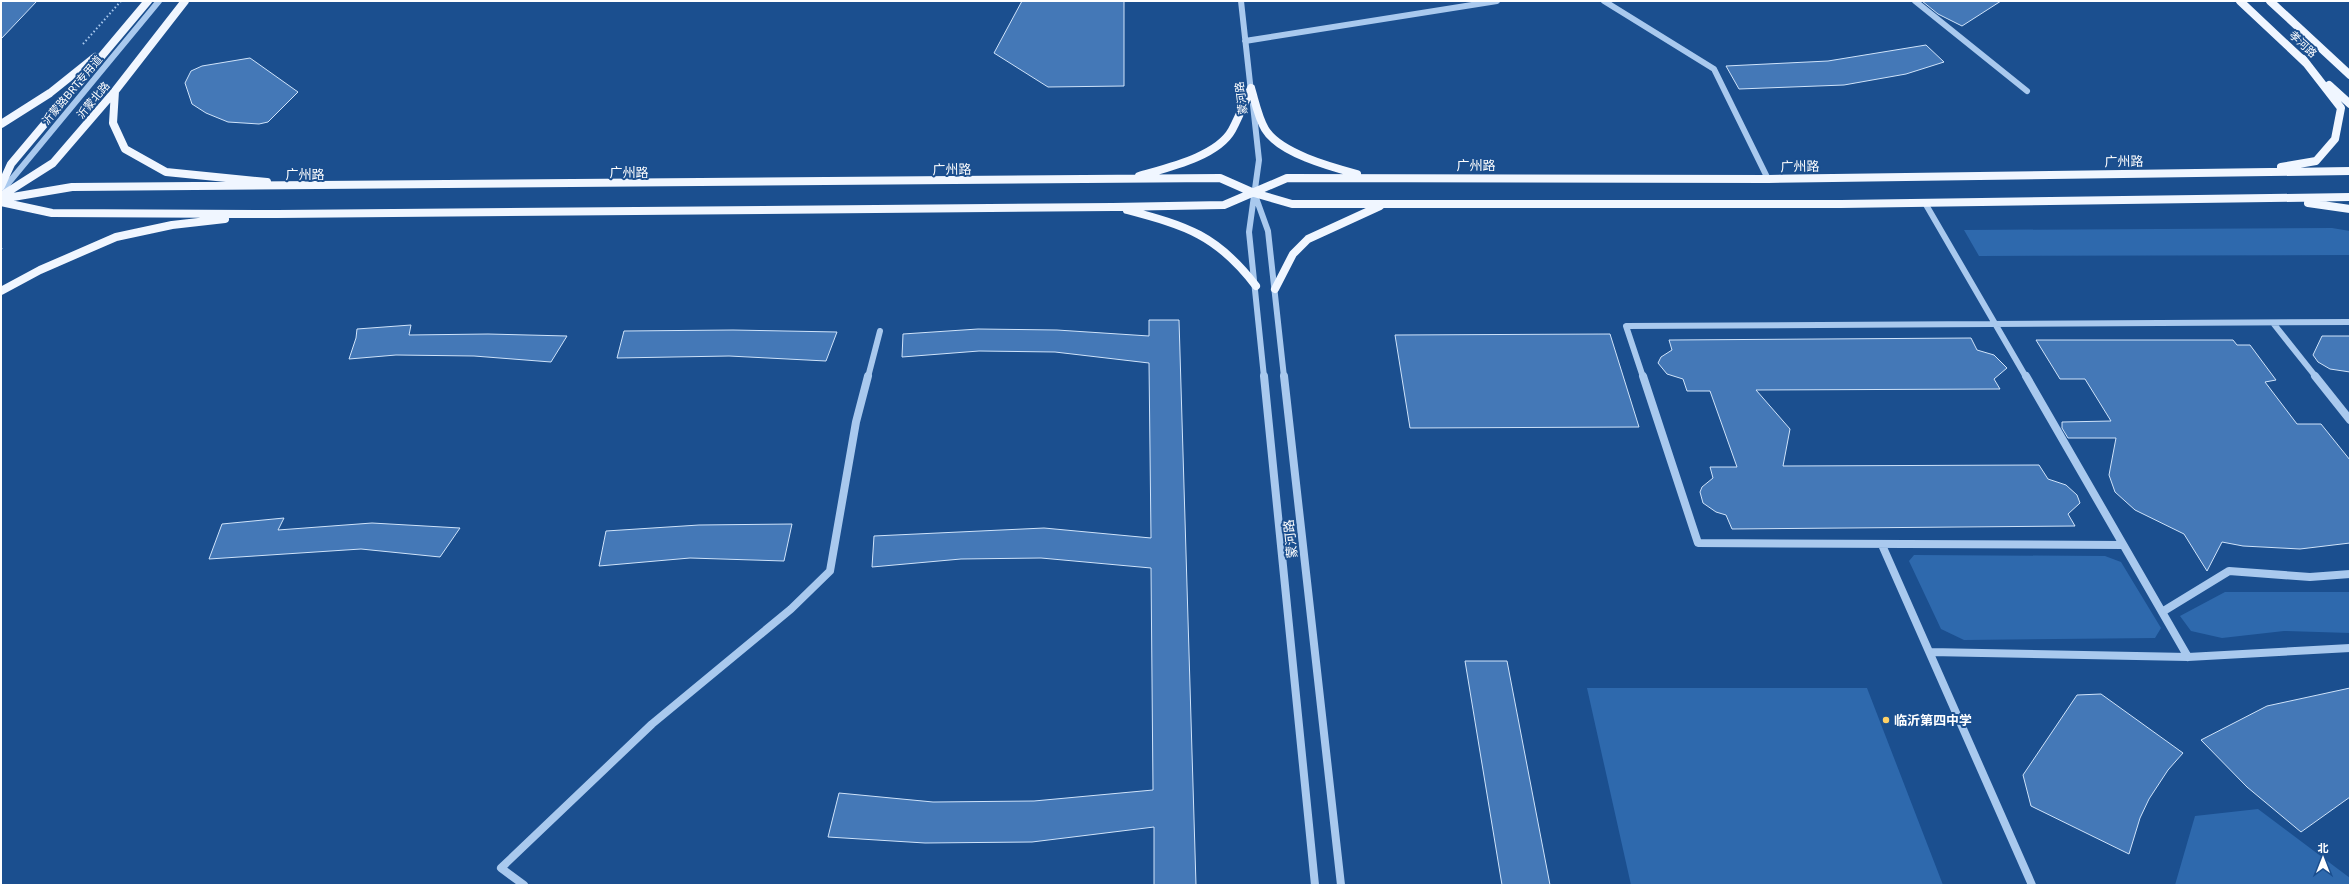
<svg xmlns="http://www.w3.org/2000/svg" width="2351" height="886" font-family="'Noto Sans','Noto Sans SC',sans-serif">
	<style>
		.green { fill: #2e69ad }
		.building { fill: #4478b7; stroke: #cfe3fa }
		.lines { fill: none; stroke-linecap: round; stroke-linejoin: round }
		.path { stroke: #a9c9ee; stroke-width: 2; stroke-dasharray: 1.5 2.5; stroke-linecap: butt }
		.minor-far1 { stroke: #a9c9ee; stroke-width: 6 }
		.minor { stroke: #a9c9ee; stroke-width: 8 }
		.major { stroke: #f0f6ff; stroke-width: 8 }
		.poi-dot { fill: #ffd166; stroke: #1b4f8f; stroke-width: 1.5 }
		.labels { text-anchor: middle; stroke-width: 4; stroke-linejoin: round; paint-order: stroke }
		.far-street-label { font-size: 11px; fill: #fff; stroke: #1b4f8f }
		.street-label { font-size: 13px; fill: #fff; stroke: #1b4f8f }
		.poi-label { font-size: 13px; font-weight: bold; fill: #fff; stroke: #1b4f8f; text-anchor: start }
	</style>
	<rect width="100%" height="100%" fill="#1b4f8f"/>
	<path class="green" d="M2332,228L2350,231V255L1979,256L1964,230Z
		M1914,555L2105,556L2121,562L2161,628L2155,638L1964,640L1941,629L1909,561Z
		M2225,592H2350V633L2284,631L2222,638L2191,631L2180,616Z
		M1587,688H1867L1943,885H1631Z
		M2258,809L2350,878V885H2175L2195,816Z"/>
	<path class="building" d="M1,1H37L1,39Z
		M1022,1H1124V86L1048,87L994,53Z
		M1922,1H2001L1962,26L1938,14Z
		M1926,45L1944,62L1906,74L1844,85L1739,89L1726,66L1828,61Z
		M250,58L298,92L268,122L259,124L228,122L206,113L192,104L185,83L191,71L202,66Z
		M1149,320H1179L1196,885H1154V827L1032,842L925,843L828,837L839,793L933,802L1034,801L1153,790L1151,568L1041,558L961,559L872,567L874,536L1044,528L1151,538L1149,363L1055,352L979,351L902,357L903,334L978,329L1057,330L1149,336Z
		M411,325L409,335L488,334L567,336L551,362L474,356L396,355L349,359L356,338L357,329Z
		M733,330L837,332L826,361L729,356L617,358L624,331Z
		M1610,334L1639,427L1410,428L1395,335Z
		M2322,336H2350V372L2330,369L2318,362L2313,355Z
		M1971,338L1977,350L1994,355L2007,368L1994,379L2000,389L1756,390L1790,429L1783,466L2039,465L2048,479L2066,485L2077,495L2080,503L2068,514L2075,526L1732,529L1726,515L1716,512L1703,503L1700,492L1702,487L1713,478L1710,467H1737L1710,391H1687L1683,379L1667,374L1658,363L1661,357L1672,350L1669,340Z
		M2036,340H2233L2237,345H2250L2276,380L2265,382L2297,424H2321L2350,460V543L2300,549L2243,546L2222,542L2207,571L2184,534L2135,510L2115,492L2109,475L2116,438H2068L2062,428V422L2111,421L2085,379H2060Z
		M284,518L278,530L372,523L460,528L440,557L361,549L209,559L222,524Z
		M792,524L784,561L690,558L599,566L606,531L699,525Z
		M1465,661H1507L1550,885H1502Z
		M2350,688V797L2301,832L2247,787L2201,740L2267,706Z
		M2101,694L2183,753L2168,770L2149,799L2140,818L2129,854L2031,806L2023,775L2077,695Z"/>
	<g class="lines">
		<path class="path" d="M83,44L121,1
			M1,249L3,246"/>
		<path class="minor-far1" d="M1241,1L1251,92
			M1604,1L1714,69L1768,179
			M1915,1L2027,91
			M1245,41L1497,1
			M1253,105L1259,160L1249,232L1264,377
			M1,192L159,1
			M1255,195L1268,231L1284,377
			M1925,203L2026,377
			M2273,323L2316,377
			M868,377L880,331
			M1643,377L1626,326L2350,322"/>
		<path class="minor" d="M1264,376L1315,885
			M1284,376L1341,885
			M1643,376L1698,543L2123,545
			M2026,376L2188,657
			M2315,376L2350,420
			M1882,545L2032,885
			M2162,612L2229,571L2310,577L2350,574
			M1930,652L2188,657L2350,648
			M524,885L501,868L652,724L791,609L830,571L856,422L868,376"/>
		<path class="major" d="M2240,1L2307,64
			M2270,1L2350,75
			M2329,85L2350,104
			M1251,88C1255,101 1258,117 1265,129C1279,153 1331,167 1357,174
			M115,91L113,123L125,149L166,172L267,182
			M1,124L50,93L95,57
			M2281,167L2316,161L2335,139L2341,108L2303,59
			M1139,176C1166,168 1217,157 1232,130C1239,117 1245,102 1251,88
			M1,186L11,164L148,1
			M1,196L53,163L115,91L185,1
			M1,199L72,187L1220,178L1254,193L1292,204H1841L2350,197
			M1,202L52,213L277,214L1113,207L1224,205L1287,178L1768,179L2350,171
			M2308,203L2350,209
			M1127,210C1187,226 1217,235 1256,286
			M1275,289L1293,254L1308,239L1380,206
			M1,291L40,270L116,237L172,225L225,219"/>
	</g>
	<circle class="poi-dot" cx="1886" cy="720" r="4"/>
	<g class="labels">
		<g class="far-street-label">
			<text transform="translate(2303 44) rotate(43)" y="4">孝河路</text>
			<text transform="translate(72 90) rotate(-50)" y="4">沂蒙路BRT专用道</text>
			<text transform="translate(1241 98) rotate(-97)" y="4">蒙河路</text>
			<text transform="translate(93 100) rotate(-50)" y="4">沂蒙北路</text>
		</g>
		<g class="street-label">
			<text transform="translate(2124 161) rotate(-1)" y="5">广州路</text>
			<text x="1476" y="170">广州路</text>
			<text transform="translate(1800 166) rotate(-1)" y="5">广州路</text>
			<text transform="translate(952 169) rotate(-1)" y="5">广州路</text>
			<text x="629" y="177">广州路</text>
			<text x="305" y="179">广州路</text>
			<text transform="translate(1290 539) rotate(-96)" y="5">蒙河路</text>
		</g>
		<g class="poi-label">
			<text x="1894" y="725">临沂第四中学</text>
		</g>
	</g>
	<rect width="2351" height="886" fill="none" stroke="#ffffff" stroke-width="4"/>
	<g transform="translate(2323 858)" stroke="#1b4f8f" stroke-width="3" paint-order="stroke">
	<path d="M0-3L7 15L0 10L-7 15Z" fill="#ffffff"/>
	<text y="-6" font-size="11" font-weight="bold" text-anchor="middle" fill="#ffffff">北</text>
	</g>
</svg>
